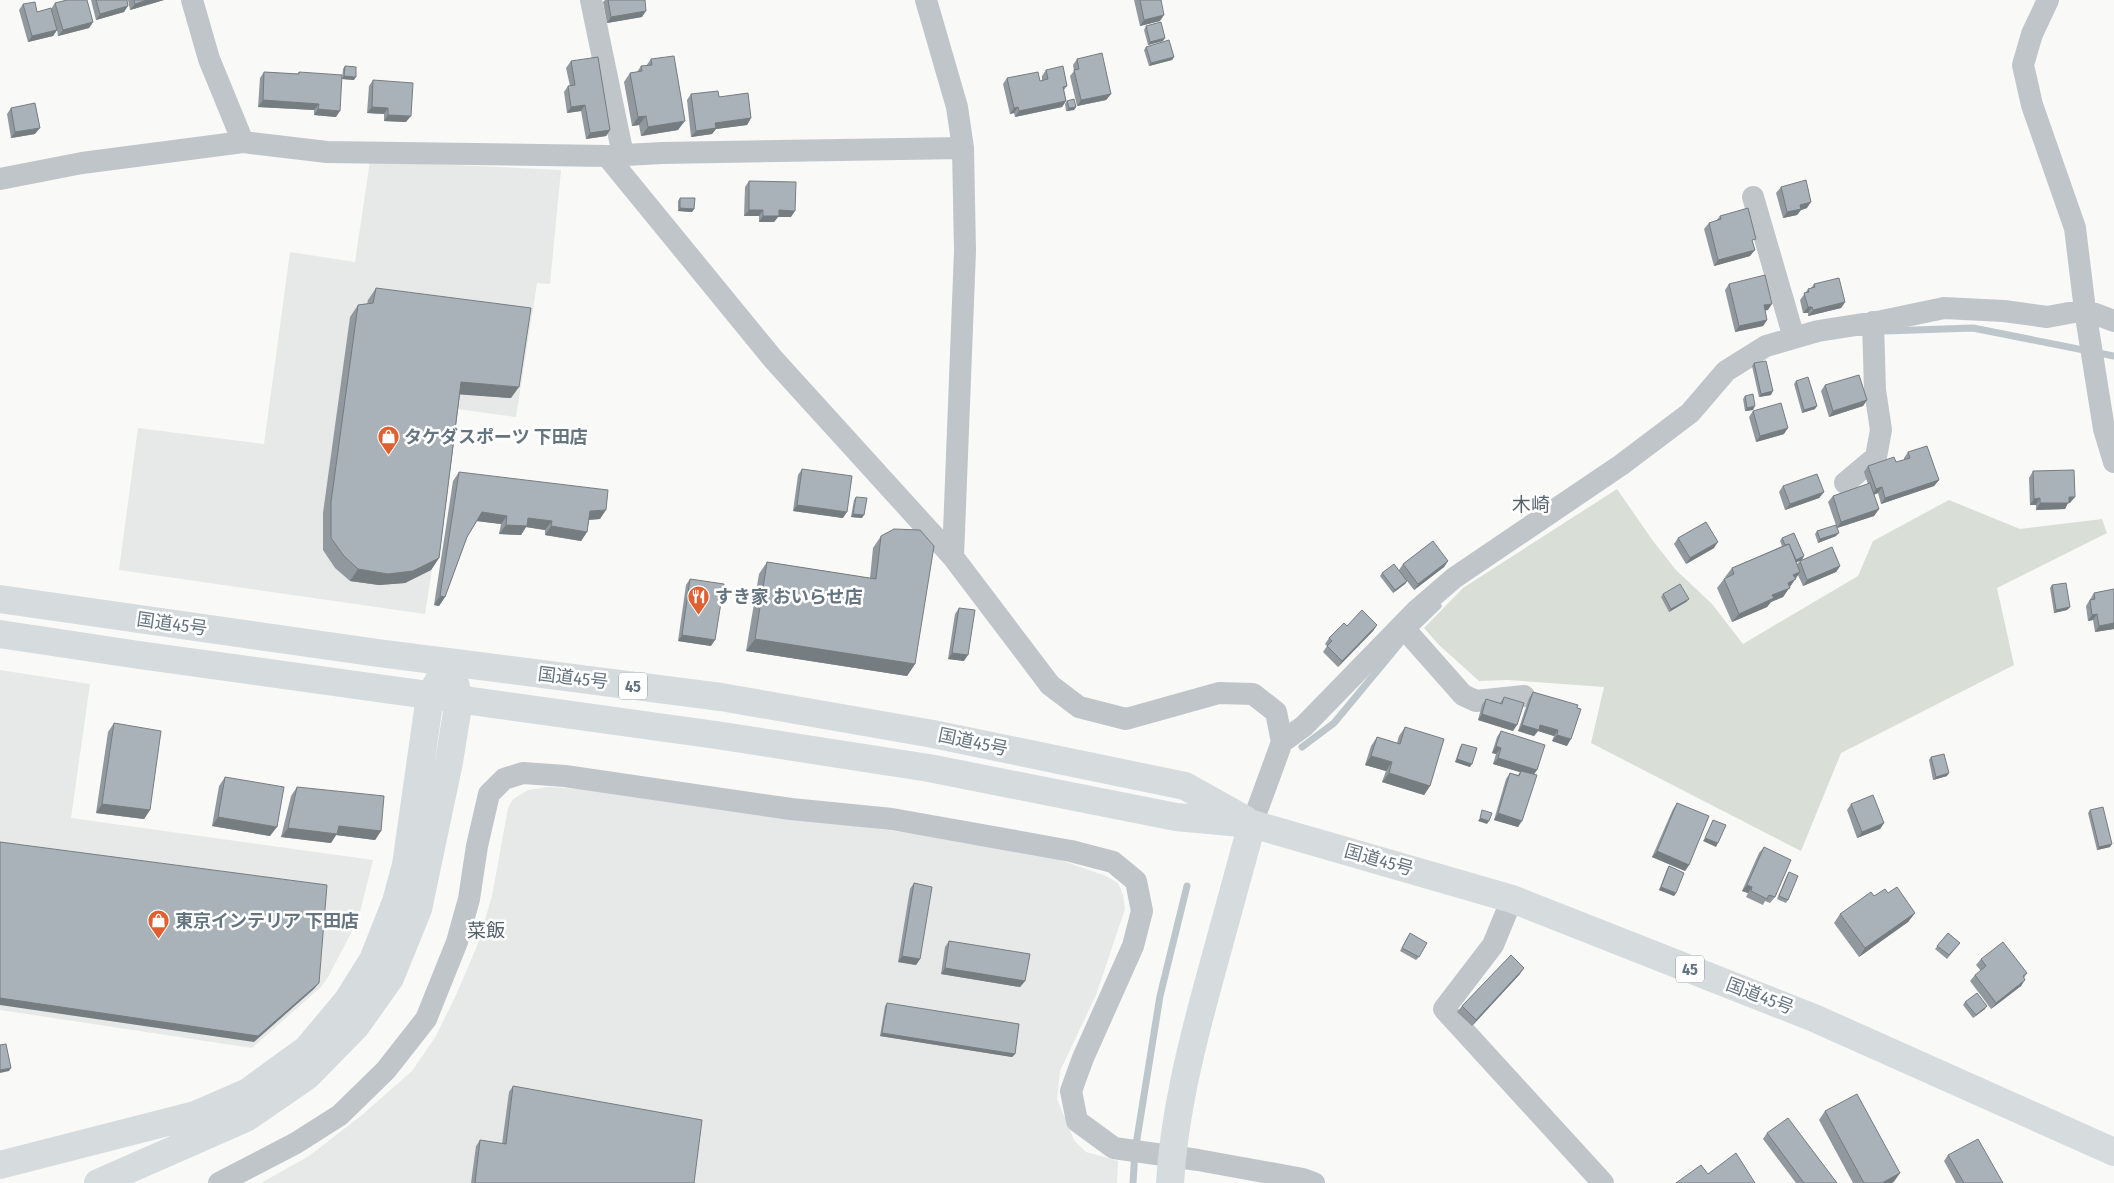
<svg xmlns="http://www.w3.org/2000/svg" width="2114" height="1183" font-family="'Fira Sans Condensed','Noto Sans JP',sans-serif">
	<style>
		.built { fill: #e7e8e8 }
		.green { fill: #d9ded6 }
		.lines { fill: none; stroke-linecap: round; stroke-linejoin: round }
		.stream { stroke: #bcc6cb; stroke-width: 7 }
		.street { stroke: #c0c5c9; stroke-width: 22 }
		.secondary { stroke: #d6dbde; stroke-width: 28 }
		.highway { stroke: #d6dbde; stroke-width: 28 }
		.wall { fill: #91999e }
		.shaded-wall { fill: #767d81 }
		.building { fill: #a9b2b8; stroke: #767d81 }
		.labels { text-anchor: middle; stroke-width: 5; stroke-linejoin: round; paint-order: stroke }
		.shield { fill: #fff; stroke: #939ea7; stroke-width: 1 }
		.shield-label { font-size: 16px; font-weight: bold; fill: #657481 }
		.poi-label { font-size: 18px; font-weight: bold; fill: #657481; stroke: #fff; text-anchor: start }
		.street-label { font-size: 18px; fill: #657481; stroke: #fff }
		.neighbourhood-label { font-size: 19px; fill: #57626d; stroke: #fff }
	</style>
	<rect width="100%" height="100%" fill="#f9f9f7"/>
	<path class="built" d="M370,161L561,170L550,284L537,283L516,417L457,409L425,614L119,570L138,428L264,444L290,252L355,262Z
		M0,670L90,684L71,818L373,860L358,920L328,977L321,987L252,1048L0,1010Z
		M549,787L597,790L1032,850L1106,876L1118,883L1123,895L1125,909L1096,995L1060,1071L1057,1099L1074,1140L1086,1152L1118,1161L1117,1183H261L309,1156L362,1115L412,1071L436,1036L456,995L477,946L492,896L508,808L513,799L528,790Z"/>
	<path class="green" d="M1617,489L1653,541L1676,570L1712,604L1743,644L1858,576L1873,541L1949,500L2020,529L2102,519L2107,533L1997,588L2014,665L1841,753L1801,851L1591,743L1604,687L1508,680L1479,681L1439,645L1424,628L1463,588Z"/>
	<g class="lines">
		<path class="stream" d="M1885,331L1973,328L2114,356
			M1412,631L1438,606
			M1302,747L1334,723L1402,641
			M1133,1183L1135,1151L1160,996L1187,886"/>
		<path class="street" d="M192,0L209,59L243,142
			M591,0L623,155
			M926,0L957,107L963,148L965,251L953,557
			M2048,0L2032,34L2023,65L2032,105L2075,228L2085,310L2104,429L2114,462
			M607,156L774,360L953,557L1050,685L1079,707L1126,719L1219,693L1253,694L1276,712L1282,742L1252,824
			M0,179L82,163L243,142L327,152L607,156L662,153L963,148
			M1753,197L1794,338
			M1845,483L1876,457L1881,430L1875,390L1873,322
			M1402,626L1463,695L1476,701L1524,696
			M1282,742L1304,726L1417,610L1454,578L1621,465L1690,413L1726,371L1766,346L1818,331L1882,321L1944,308L2004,311L2047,317L2085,310L2114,321
			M1512,899L1493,945L1444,1009L1603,1183
			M219,1183L296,1143L340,1115L386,1070L426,1019L457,942L469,899L477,846L489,794L504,779L523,773L565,776L791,809L892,819L1071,851L1113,862L1136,881L1142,911L1133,946L1083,1058L1071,1091L1077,1121L1114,1148L1198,1160L1303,1179L1314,1183"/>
		<path class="secondary" d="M1170,1183C1174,1115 1191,1047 1209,981C1223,929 1238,876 1252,824"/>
		<path class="highway" d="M0,599L378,653L721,697L933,734L1185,786L1244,819
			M0,634L139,655L716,735L929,768L1176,817L1252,824L1512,899L1814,1018L2114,1152
			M0,1165L195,1115L248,1092L307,1049L348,1000L373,960L396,902L406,865L430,696L439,680
			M98,1183L246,1118L307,1076L356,1026L390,978L418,909L449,762L459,700L455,683"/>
	</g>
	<path class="wall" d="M91,0H127L124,12L96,20Z
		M128,0H164L130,10Z
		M605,0H645L642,17L607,23L603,2Z
		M1134,0H1161L1160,21L1140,26Z
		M55,3L93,22L89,28L58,36L57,30L53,36L28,42L19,10L23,4L37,12L51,9Z
		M1146,26L1163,41L1148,45L1144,30Z
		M1146,47L1174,57L1172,60L1149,66L1144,50Z
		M651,59L678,130L641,136L639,125L632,126L624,82L630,73L637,72L641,66H646Z
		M1077,59L1111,94L1106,100L1077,106L1070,76L1074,71L1073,65Z
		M571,61L610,130L606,136L586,139L581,111L567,113L564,92L568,86H570L566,68Z
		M345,66L354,80L342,79L343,69Z
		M1046,70L1067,86L1064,90L1066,101L1062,107L1015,117L1014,113L1010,114L1003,84L1007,78L1040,81H1042V76Z
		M264,72L297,74L299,72L336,117L314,115V110L258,107L260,78Z
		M373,80L406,122L384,121V114L367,113L369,86Z
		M691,94L719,97L751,118L747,125L716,129L712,134L691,137L687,100Z
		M1067,101L1076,107L1074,110L1066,111L1065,104Z
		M11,108L35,134L11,138L7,114Z
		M749,181L791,217H778L774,222H759V216H744L745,187Z
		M1781,187L1807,208L1801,210L1797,215L1783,218L1776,193Z
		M680,198L694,209L692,212L678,211V201Z
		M1720,216L1753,244L1750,256L1714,266L1704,229L1709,223L1716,221Z
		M1729,284L1768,310H1765L1767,320L1763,326L1735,332L1725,290Z
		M1814,284L1845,302L1841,308L1808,316V313H1803L1800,300L1808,289L1811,288Z
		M376,288L511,398L460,394L439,558L431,570L405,583L379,585L350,581L335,568L323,550V513L350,317L358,305L367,304L368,300Z
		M1754,363L1771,395L1759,397L1752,366Z
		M1796,381L1815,409L1802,413L1794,384Z
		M1825,385L1867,400L1863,406L1829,417L1821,391Z
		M1745,396L1753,410L1745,411L1743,399Z
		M1753,411L1784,434L1756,442L1749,417Z
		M1908,452L1939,480L1934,486L1881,504L1878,493L1874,495L1879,509L1874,516L1837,528L1828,502L1833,496L1868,484L1864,472L1868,466L1896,462L1904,460V458Z
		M802,469L843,518L793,511L798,475Z
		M2033,471L2070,503H2068L2065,509L2036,510V505H2030L2029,478Z
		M459,472L600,519L589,520L587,532L581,541L545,535V530L526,527L521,535L499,534L501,524L477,521L467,537L445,597L439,606L434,605L453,481Z
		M1783,486L1824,492L1819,498L1785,510L1779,492Z
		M856,497L862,518L851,517L854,500Z
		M1817,531L1836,536L1818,543L1815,534Z
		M881,536L915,664L907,676L746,651L759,574L767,562L870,578L873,548Z
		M1678,538L1714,548L1686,564L1674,544Z
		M1782,538L1802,560L1796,562L1797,564L1800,561L1840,566L1836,572L1803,586L1798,575L1783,597L1771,602L1767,607L1732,622L1717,588L1724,579L1726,578L1725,577L1732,568L1782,546L1780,541Z
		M1448,561L1444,567L1414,590L1407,581L1405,584L1393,593L1380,576L1382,573L1399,570L1403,564Z
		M690,579L711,646L678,641L686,585Z
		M2052,585L2070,607L2067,610L2054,613L2050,588Z
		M2114,589V629L2095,632L2093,620L2088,621L2086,606L2094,593Z
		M1663,594L1689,599L1686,602L1669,612L1661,597Z
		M959,608L964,661L948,659L955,614Z
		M1377,625L1373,631L1338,667L1323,652L1327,646L1325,644L1329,638L1347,626Z
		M1533,692L1567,746L1552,741L1554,736L1538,731L1534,736L1518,731L1529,698Z
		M1504,697L1513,731L1478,720L1482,705L1486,699L1500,703Z
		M114,723L150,810L144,819L96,813L108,732Z
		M1405,727L1430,786L1424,795L1382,782L1386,771L1365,765L1371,746L1377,737L1397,743L1399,736Z
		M1501,731L1534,775L1518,827L1494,820L1506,779L1510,773L1518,775L1520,772L1493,764L1496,754L1492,753L1497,737Z
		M1462,744L1470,767L1455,762L1460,747Z
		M1931,757L1947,776L1933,780L1929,760Z
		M225,777L270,836L212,826L219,786Z
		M297,787L381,831L375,840L336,835L331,843L281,837L291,796Z
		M1677,803L1689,865L1685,871L1652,857L1673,809Z
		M1851,804L1884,823L1880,829L1857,838L1847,810Z
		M2090,810L2110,847L2097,850L2088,813Z
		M1764,847L1775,897L1770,903L1765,901L1763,905L1746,897L1748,893L1742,891L1759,853Z
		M1669,866L1676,893L1674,896L1659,890L1667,869Z
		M1789,872L1788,900L1786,903L1777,899L1787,875Z
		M914,883L920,959L916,965L898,962L910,889Z
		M1888,893L1915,913L1908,922L1859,957L1834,923L1840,914L1874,896Z
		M1948,933L1960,943L1947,959L1935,949Z
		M1408,936L1419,957L1416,960L1400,951Z
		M949,941L1025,981L1020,987L941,974L945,947Z
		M1981,959L2027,973L2024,978L2021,986L1991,1009L1970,981L1975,975L1981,971L1976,965Z
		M1520,974L1472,1026L1457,1012L1462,1006Z
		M1965,1002L1985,1009L1973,1018L1963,1005Z
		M887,1003L1015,1054L1012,1057L880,1036L885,1006Z
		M513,1086L694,1183H471L476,1146L480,1140L502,1144L509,1092Z
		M1825,1111L1900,1173L1894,1182L1892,1183H1853L1819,1120Z
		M1767,1133L1837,1183H1796L1763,1139Z
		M1948,1155L2003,1183H1956L1944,1161Z"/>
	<path class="shaded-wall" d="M147,0H164L130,10L135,4Z
		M128,6L124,12L96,20L100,14Z
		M646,11L642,17L607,23L611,17Z
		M1164,15L1160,21L1140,26L1144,20Z
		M93,22L89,28L58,36L63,30Z
		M57,30L53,36L28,42L32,36Z
		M1165,38L1163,41L1148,45L1150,42Z
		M1174,57L1172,60L1149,66L1151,63Z
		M344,76L356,77L354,80L342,79Z
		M1111,94L1106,100L1077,106L1081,100Z
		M263,100L319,104L314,110L258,107Z
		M1066,101L1062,107L1015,117L1019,111Z
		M585,105L581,111L567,113L571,107Z
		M372,107L388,108L384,114L367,113Z
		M1018,107L1014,113L1010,114L1014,108Z
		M1076,107L1074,110L1066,111L1069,108Z
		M318,109L340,111L336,117L314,115Z
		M388,115L411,116L406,122L384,121Z
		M646,116L639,125L632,126L638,117Z
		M751,118L747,125L716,129L712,134L691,137L696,131L715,123Z
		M685,121L678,130L641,136L648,127Z
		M40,128L35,134L11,138L15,132Z
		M610,130L606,136L586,139L590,133Z
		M1811,202L1807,208L1801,210L1797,215L1783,218L1787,212L1800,205Z
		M680,208L694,209L692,212L678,211Z
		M749,210H763L759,216H744Z
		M779,210L795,211L791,217H778L774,222H759L763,216Z
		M1755,250L1750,256L1714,266L1718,260Z
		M1845,302L1841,308L1808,316L1813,310Z
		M1772,304L1768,310L1759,312L1764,305Z
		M1808,307H1812L1808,313H1803Z
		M1767,320L1763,326L1735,332L1739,326Z
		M461,382L519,387L511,398L453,394Z
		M1773,391L1771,395L1759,397L1761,394Z
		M1867,400L1863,406L1829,417L1833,411Z
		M1755,406L1753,410L1745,411L1747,408Z
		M1817,406L1815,409L1802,413L1804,410Z
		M1788,428L1784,434L1756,442L1760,436Z
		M1939,480L1934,486L1881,504L1885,498Z
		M1882,487L1878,493L1872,495L1876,489Z
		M1824,492L1819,498L1785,510L1790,504Z
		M2069,497H2075L2070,503H2068L2065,509L2036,510L2040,503Z
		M2040,498L2036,505H2030L2034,499Z
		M797,505L847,512L843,518L793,511Z
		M1879,509L1874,516L1837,528L1841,522Z
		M606,510L600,519L583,520L590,511Z
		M482,512L507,516L501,524L476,521Z
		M853,514L864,515L862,518L851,517Z
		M528,518L552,521L545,530L526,527L521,535L499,534L506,525Z
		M551,526L587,532L581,541L545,535Z
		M1839,533L1836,536L1818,543L1820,539Z
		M1718,542L1714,548L1686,564L1690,558Z
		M1804,556L1802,560L1790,565L1792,562Z
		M439,558L431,570L405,583L379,585L350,581L358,569Z
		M1448,561L1444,567L1414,590L1418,584Z
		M1840,566L1836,572L1803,586L1807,580Z
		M1800,572L1783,597L1771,602L1767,607L1732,622L1739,614L1772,595L1793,575Z
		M1407,581L1405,584L1393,593L1395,590Z
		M440,596L445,597L439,606L434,605Z
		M1689,599L1686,602L1669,612L1671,609Z
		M2070,607L2067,610L2054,613L2056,610Z
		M2097,614L2093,620L2088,621L2092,615Z
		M2114,623V629L2095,632L2099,626Z
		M1377,625L1373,631L1338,667L1342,661Z
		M682,635L715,640L711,646L678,641Z
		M755,639L915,664L907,676L746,651Z
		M952,653L968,655L964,661L948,659Z
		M1482,714L1517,725L1513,731L1478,720Z
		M1522,725H1540L1558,730L1554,736L1538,731L1534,736L1518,731Z
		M1557,735L1571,739L1567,746L1552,741Z
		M1496,746L1501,748L1496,754L1492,753Z
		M1371,756L1392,762L1386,771L1365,765Z
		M1498,758L1537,770L1533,776L1493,764Z
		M1457,759L1472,764L1470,767L1455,762Z
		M1389,773L1430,786L1424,795L1382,782Z
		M1949,773L1947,776L1933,780L1936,777Z
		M102,804L150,810L144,819L96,813Z
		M1498,813L1522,821L1518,827L1494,820Z
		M218,817L277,827L270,836L212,826Z
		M1480,818L1489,821L1487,824L1478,821Z
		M1884,823L1880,829L1857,838L1862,832Z
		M339,826L381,831L375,840L336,835L331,843L281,837L288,828Z
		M1705,838L1718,843L1716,847L1703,841Z
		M2112,844L2110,847L2097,850L2099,847Z
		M1657,851L1689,865L1685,871L1652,857Z
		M1747,885L1752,887L1748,893L1742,891Z
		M1661,887L1676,893L1674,896L1659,890Z
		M1915,913L1908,922L1859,957L1865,948Z
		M902,956L920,959L916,965L898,962Z
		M945,968L1025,981L1020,987L941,974Z
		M1524,968L1520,974L1472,1026L1476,1020Z
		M2025,980L2021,986L1991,1009L1996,1003Z
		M319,983L314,989L254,1042L0,1005V998Z
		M1987,1006L1985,1009L1973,1018L1976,1015Z
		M882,1033L1015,1054L1012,1057L880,1036Z
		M11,1068L9,1071L0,1073V1070Z
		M1900,1173L1892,1183H1882Z"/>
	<path class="building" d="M67,0H87L93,22L63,30L55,3Z
		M96,0H127L128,6L100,14Z
		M134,0H147L135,4Z
		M608,0H645L646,11L611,17Z
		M1140,0H1161L1164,15L1144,20Z
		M35,2L37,12L51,8L57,30L32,36L23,4Z
		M1161,22L1165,38L1150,42L1146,26Z
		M1169,40L1174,57L1151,63L1146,47Z
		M1102,53L1111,94L1081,100L1074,70L1079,69L1077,59Z
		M674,56L685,121L648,127L646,116L638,117L630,73L642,71L641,66L652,65L651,59Z
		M598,57L610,130L590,133L585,105L571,107L568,86L575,85L571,61Z
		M345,66L356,67V77L344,76Z
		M1063,66L1067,86L1063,87L1066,101L1019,111L1018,107L1014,108L1007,78L1038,72L1040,81L1048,79L1046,70Z
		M264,72L299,74V72L342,75L340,111L318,109L319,104L263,100Z
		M373,80L413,83L411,116L388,115V108L372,107Z
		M718,91L719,97L748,93L751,118L715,123L716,128L696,131L691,94Z
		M1074,99L1076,107L1069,108L1067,101Z
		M35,103L40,128L15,132L11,108Z
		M1806,180L1811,202L1800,205L1801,209L1787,212L1781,187Z
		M749,181L796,182L795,211L779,210V216H763V210H749Z
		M680,198H695L694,209L680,208Z
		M1748,208L1756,239L1752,240L1755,250L1718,260L1709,223L1721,219L1720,216Z
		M1765,275L1772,304L1764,305L1767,320L1739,326L1729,284Z
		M1839,278L1845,302L1813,310L1812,307H1808L1804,293L1809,292L1808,289L1815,287L1814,284Z
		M376,288L531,308L519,387L461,382L439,558L413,571L388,574L358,569L344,556L331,538V502L358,305L373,303Z
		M1766,361L1773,391L1761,394L1754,363Z
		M1859,375L1867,400L1833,411L1825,385Z
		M1808,377L1817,406L1804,410L1796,381Z
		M1753,394L1755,406L1747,408L1745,396Z
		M1781,403L1788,428L1760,436L1753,411Z
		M1927,446L1939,480L1885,498L1882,487L1876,489L1868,466L1894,457L1896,462L1910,458L1908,452Z
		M802,469L852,476L847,512L797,505Z
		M2074,470L2075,497H2069V503H2040V498L2034,499L2033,471Z
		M459,472L608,490L606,510L590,511L587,532L551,526L552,521L528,518L527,526L506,525L507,516L482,512L467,537L445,597L440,596Z
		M1817,474L1824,492L1790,504L1783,486Z
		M1870,483L1879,509L1841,522L1833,496Z
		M856,497L867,498L864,515L853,514Z
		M1706,522L1718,542L1690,558L1678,538Z
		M1836,525L1839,533L1820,539L1817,531Z
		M894,529L920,530L934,546L915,664L755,639L767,562L876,579L881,536Z
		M1794,533L1804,556L1796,560L1789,544L1785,545L1782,538Z
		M1433,541L1448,561L1418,584L1403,564Z
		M1789,544L1800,572L1793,575L1796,579L1788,583L1790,588L1772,595L1774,598L1739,614L1724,579L1734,574L1732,568Z
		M1832,547L1840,566L1807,580L1800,561Z
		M1394,564L1407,581L1395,590L1382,573Z
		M690,579L724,584L715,640L682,635Z
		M2066,583L2070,607L2056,610L2052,585Z
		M1680,584L1689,599L1671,609L1663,594Z
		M2114,589V623L2099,626L2097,614L2092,615L2090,600L2095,599L2094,593Z
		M959,608L975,610L968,655L952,653Z
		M1362,610L1377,625L1342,661L1327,646L1332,641L1329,638L1344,623L1347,626Z
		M1533,692L1578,705L1577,708L1581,709L1571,739L1557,735L1558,730L1540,725L1539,730L1522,725Z
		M1504,697L1524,703L1517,725L1482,714L1486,699L1502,704Z
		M114,723L161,731L150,810L102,804Z
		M1405,727L1444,739L1430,786L1389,773L1392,762L1371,756L1377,737L1400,744Z
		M1501,731L1545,745L1537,770L1498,758L1501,748L1496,746Z
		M1462,744L1477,748L1472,764L1457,759Z
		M1944,754L1949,773L1936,777L1931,757Z
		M1521,771L1537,775L1522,821L1498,813L1510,773L1519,776Z
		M225,777L284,787L277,827L218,817Z
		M297,787L384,796L381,831L339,826L337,834L288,828Z
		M1873,795L1884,823L1862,832L1851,804Z
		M1677,803L1709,816L1689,865L1657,851Z
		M2103,807L2112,844L2099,847L2090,810Z
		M1482,810L1492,813L1489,821L1480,818Z
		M1713,820L1726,825L1718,843L1705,838Z
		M0,842L327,885L319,983L258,1036L0,998Z
		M1764,847L1791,860L1775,897L1769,895L1767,899L1751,891L1752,887L1747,885Z
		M1669,866L1684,873L1676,893L1661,887Z
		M1789,872L1798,876L1788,900L1779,896Z
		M914,883L932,887L920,959L902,956Z
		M1897,887L1915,913L1865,948L1840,914L1871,892L1874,896L1885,889L1888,893Z
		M1410,933L1427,943L1419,957L1402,948Z
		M1948,933L1960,943L1949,955L1937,946Z
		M949,941L1030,954L1025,981L945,968Z
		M2003,942L2027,973L2023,976L2025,980L1996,1003L1975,975L1986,966L1981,959Z
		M1511,955L1524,968L1476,1020L1462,1006Z
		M1977,993L1987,1006L1976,1015L1965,1002Z
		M887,1003L1019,1024L1015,1054L882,1033Z
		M6,1044L11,1068L0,1070V1045Z
		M513,1086L702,1120L694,1183H475L480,1140L506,1144Z
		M1857,1094L1900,1173L1882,1183H1864L1825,1111Z
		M1788,1118L1837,1183H1804L1767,1133Z
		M1978,1139L2003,1183H1964L1948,1155Z
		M1736,1153L1755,1183H1676L1701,1165L1708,1174Z"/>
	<defs>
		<symbol id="shop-pin" viewBox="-11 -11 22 30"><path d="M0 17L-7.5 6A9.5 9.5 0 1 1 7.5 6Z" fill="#df5f31" stroke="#fff"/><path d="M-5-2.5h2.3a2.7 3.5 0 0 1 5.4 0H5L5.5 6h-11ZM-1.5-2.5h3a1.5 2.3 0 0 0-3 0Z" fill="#fff"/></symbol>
		<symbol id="restaurant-pin" viewBox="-11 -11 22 30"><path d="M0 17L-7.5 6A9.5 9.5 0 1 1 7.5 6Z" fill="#df5f31" stroke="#fff"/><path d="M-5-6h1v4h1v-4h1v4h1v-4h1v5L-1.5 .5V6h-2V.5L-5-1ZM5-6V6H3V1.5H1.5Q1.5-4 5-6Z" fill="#fff"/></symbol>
	</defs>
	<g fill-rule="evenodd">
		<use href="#shop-pin" x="376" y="424" width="25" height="34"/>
		<use href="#restaurant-pin" x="686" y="584" width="25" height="34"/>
		<use href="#shop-pin" x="146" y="908" width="25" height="34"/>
	</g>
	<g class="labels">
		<g class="shield">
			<rect x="619" y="672.5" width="28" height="27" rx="4"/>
			<rect x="1676" y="955.5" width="28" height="27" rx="4"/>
		</g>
		<g class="shield-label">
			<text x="633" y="692">45</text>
			<text x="1690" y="975">45</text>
		</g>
		<g class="poi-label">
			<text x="404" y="443">タケダスポーツ 下田店</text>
			<text x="715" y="603">すき家 おいらせ店</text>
			<text x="175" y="927">東京インテリア 下田店</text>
		</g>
		<g class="street-label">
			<text transform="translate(172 624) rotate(8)" y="6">国道45号</text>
			<text transform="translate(573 678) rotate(7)" y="6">国道45号</text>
			<text transform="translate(973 742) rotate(12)" y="6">国道45号</text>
			<text transform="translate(1379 860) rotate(16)" y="6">国道45号</text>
			<text transform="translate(1760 996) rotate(21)" y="6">国道45号</text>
		</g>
		<g class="neighbourhood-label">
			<text x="1531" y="511">木崎</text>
			<text x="486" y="937">菜飯</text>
		</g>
	</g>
</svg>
